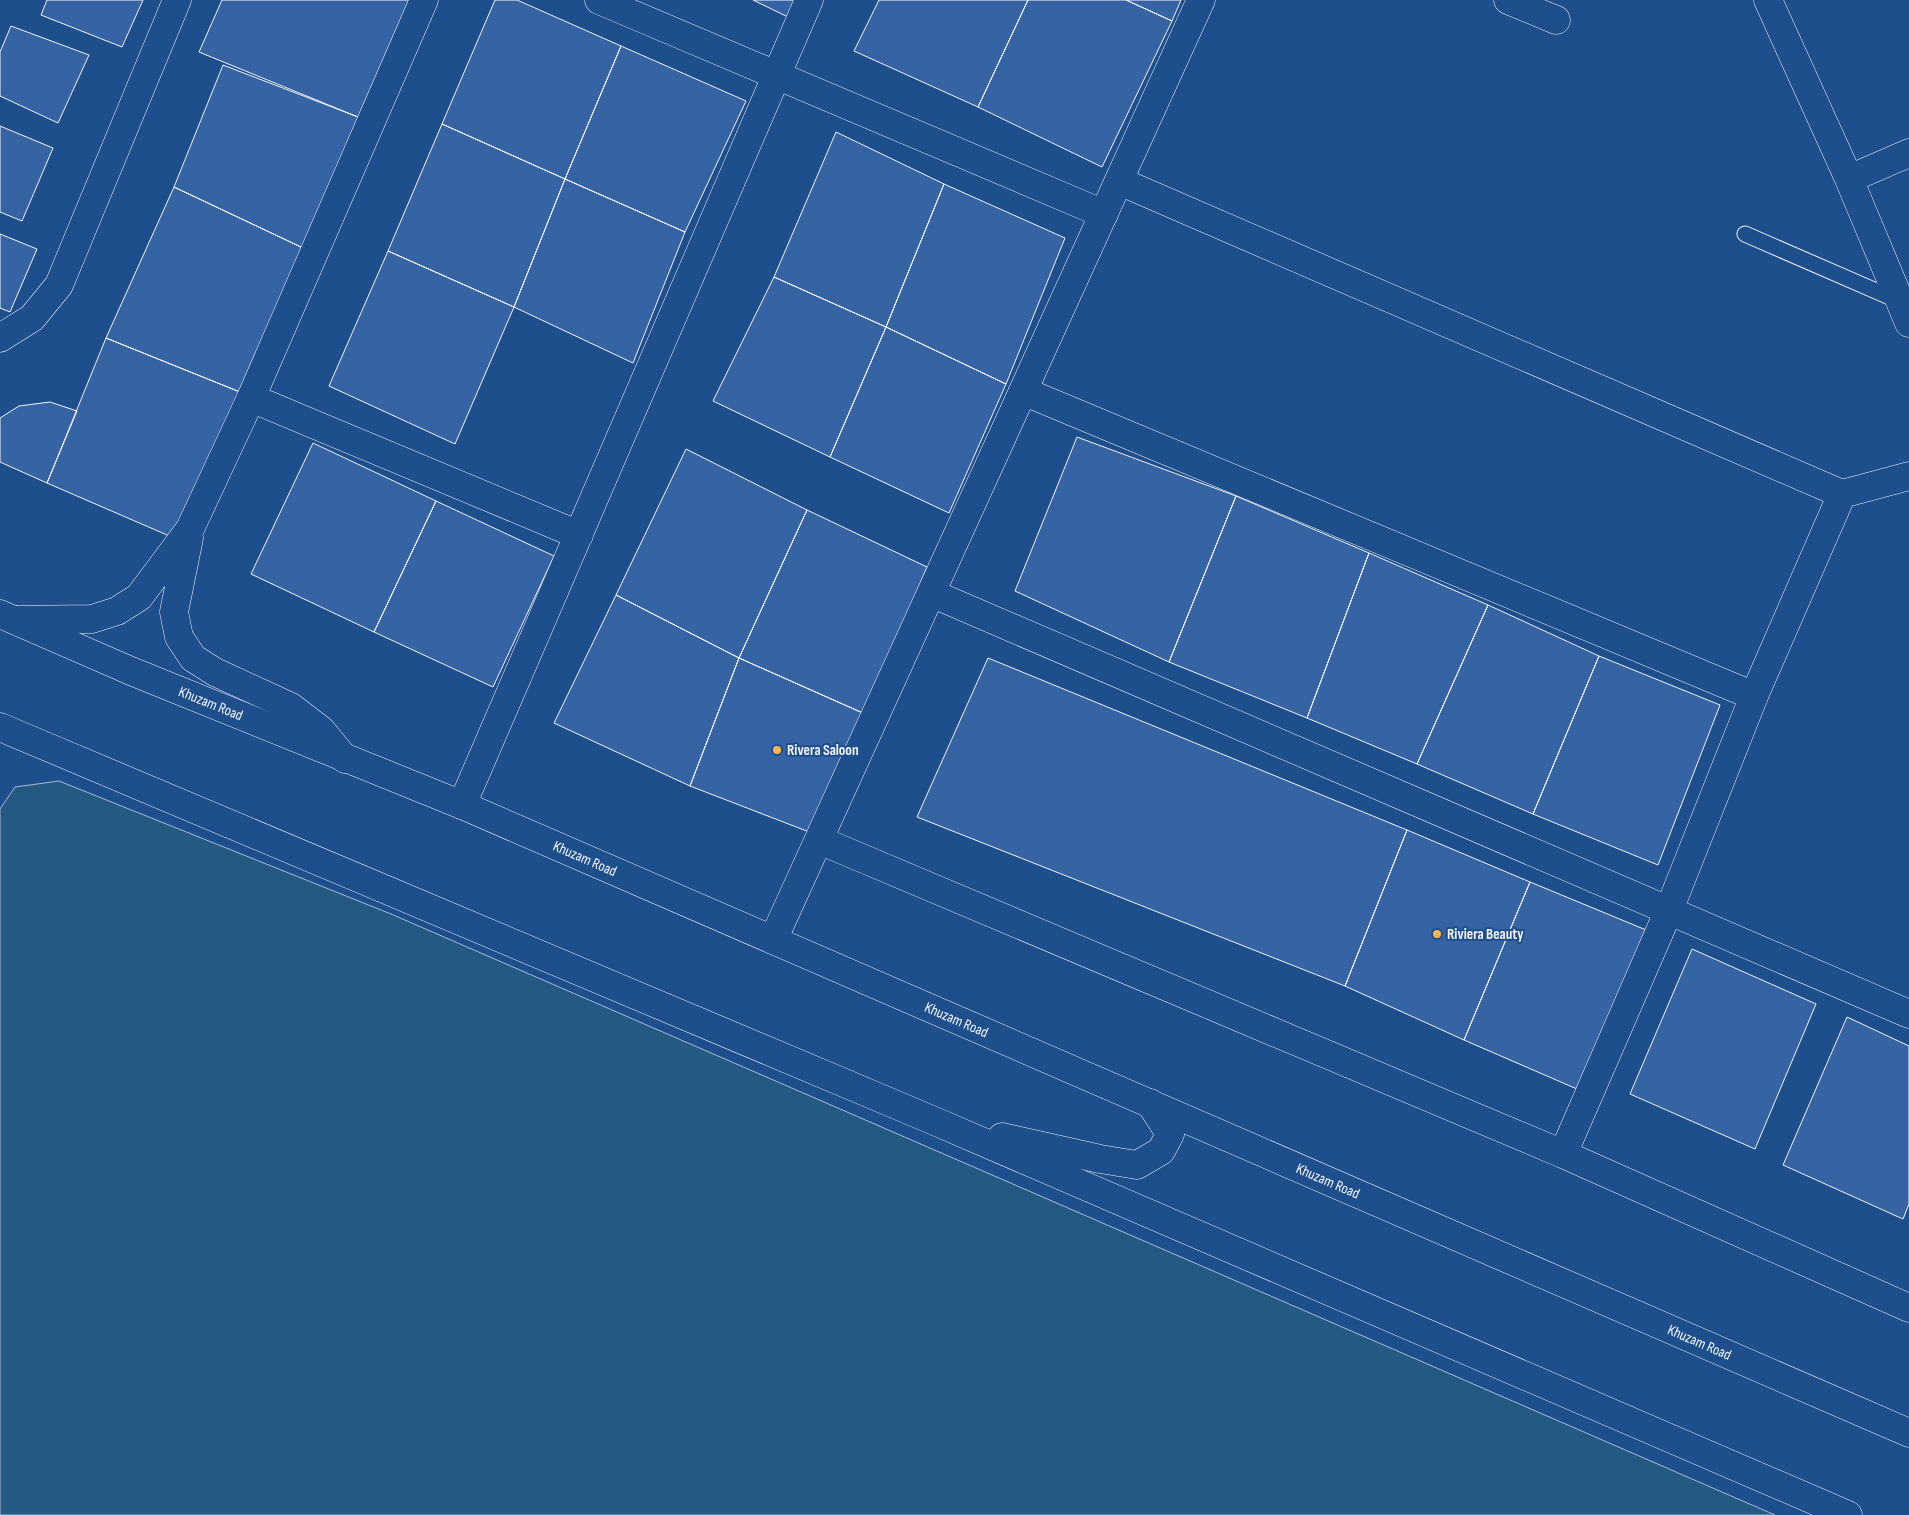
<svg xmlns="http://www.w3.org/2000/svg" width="1909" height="1515" font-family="'Sofia Sans Condensed',sans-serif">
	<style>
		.green { fill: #245a82; stroke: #a8bbd7 }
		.building { fill: #3563a3; stroke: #f2f6ff }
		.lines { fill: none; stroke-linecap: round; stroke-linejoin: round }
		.service-casing { stroke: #f2f6ff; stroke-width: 17 }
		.minor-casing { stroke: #f2f6ff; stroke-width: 29 }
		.tertiary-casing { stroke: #f2f6ff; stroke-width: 29 }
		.primary-casing { stroke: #f2f6ff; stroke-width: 29 }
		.service { stroke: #1f4e8c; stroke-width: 15 }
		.minor { stroke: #1f4e8c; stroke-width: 28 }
		.tertiary { stroke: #1f4e8c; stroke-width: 28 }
		.primary { stroke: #1f4e8c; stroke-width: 28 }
		.poi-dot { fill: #ffb74d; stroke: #1f4e8c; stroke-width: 2 }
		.labels { text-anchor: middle; stroke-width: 4; stroke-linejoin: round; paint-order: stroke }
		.street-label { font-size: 15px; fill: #f2f6ff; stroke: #1f4e8c }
		.poi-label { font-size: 15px; font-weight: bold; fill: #f2f6ff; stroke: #1f4e8c; text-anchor: start }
	</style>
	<rect width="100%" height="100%" fill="#1f4e8c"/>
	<path class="green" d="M59,781L391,914L1775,1515H0V809L15,787Z"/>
	<path class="building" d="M47,0H143L122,47L41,15Z
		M222,0H409L358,117L199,52Z
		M495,0H517L621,46L565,179L442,124Z
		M753,0H796L788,17Z
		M879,0H1028L978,107L854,51Z
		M1028,0H1126L1172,21L1102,167L978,107Z
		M1126,0H1181L1172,21Z
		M11,26L89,55L58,123L0,96V52Z
		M621,46L746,101L685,232L565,179Z
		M223,65L358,117L303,248L174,187Z
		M442,124L565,179L514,307L388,251Z
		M0,126L53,148L22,221L0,212Z
		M836,132L944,184L886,327L774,277Z
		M565,179L685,232L633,363L514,307Z
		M944,184L1065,238L1006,384L886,327Z
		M174,187L303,248L240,392L106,338Z
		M0,234L37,249L10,312L0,308Z
		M388,251L514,307L455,444L329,386Z
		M774,277L886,327L830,457L713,401Z
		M886,327L1006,384L949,513L830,457Z
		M106,338L240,392L174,538L47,483Z
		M50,402L77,411L47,483L0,462V418L19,406Z
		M1077,437L1236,496L1169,662L1015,591Z
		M313,443L436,501L374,632L251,574Z
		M686,449L807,510L739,658L616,595Z
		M1236,496L1369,553L1307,718L1169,662Z
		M436,501L554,556L493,687L374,632Z
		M807,510L927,567L865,714L739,658Z
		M1369,553L1488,605L1417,764L1307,718Z
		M616,595L739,658L690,786L554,723Z
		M1488,605L1599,656L1533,814L1417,764Z
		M1599,656L1720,705L1658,865L1533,814Z
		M739,658L865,714L817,835L690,786Z
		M988,658L1407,830L1345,986L917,817Z
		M1407,830L1530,882L1464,1040L1345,986Z
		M1530,882L1651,932L1577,1089L1464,1040Z
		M1692,949L1816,1004L1755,1149L1630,1094Z
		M1847,1017L1909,1046V1204L1903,1219L1783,1165Z"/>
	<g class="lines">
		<defs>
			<path id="service" d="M1745,234L1899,301"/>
			<path id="minor" d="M599,0L1104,214
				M1508,0L1556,20
				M1768,0L1849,179L1909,323
				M1849,179L1909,153
				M1119,181L1842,494
				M0,338L32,318L59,285L177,0
				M1023,391L1754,696
				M251,398L579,535
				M931,593L1909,1014
				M462,805L809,0
				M819,840L1563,1154L1669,910L1754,696L1842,494L1909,476
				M773,940L1201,0
				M1563,1154L1909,1308"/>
			<path id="tertiary" d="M189,538L174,612L179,637L193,658L215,672L291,707L321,730L345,759
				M15,620L92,619L117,611L139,597L190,529L251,398L424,0"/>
			<g id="primary">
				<path id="s1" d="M0,614L131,671L462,805L1909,1433"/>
				<path d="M0,727L932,1120L1848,1515"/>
				<path d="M1002,1137L1100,1159L1137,1165L1161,1151L1170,1134L1150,1103"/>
			</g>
		</defs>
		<use href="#service" class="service-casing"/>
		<use href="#minor" class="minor-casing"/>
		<use href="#tertiary" class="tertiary-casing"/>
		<use href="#primary" class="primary-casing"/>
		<use href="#service" class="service"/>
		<use href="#minor" class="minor"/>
		<use href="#tertiary" class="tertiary"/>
		<use href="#primary" class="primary"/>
	</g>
	<g class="poi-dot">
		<circle cx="777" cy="750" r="5"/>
		<circle cx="1437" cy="934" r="5"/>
	</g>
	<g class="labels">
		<g class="street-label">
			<text dy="5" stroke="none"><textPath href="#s1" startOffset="229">Khuzam Road</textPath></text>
			<text dy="5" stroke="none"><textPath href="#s1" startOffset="634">Khuzam Road</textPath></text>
			<text dy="5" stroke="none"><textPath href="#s1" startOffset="1039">Khuzam Road</textPath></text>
			<text dy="5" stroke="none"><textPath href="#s1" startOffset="1444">Khuzam Road</textPath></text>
			<text dy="5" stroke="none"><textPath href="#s1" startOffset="1849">Khuzam Road</textPath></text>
		</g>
		<g class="poi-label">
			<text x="787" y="755">Rivera Saloon</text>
			<text x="1447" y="939">Riviera Beauty</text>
		</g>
	</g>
</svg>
